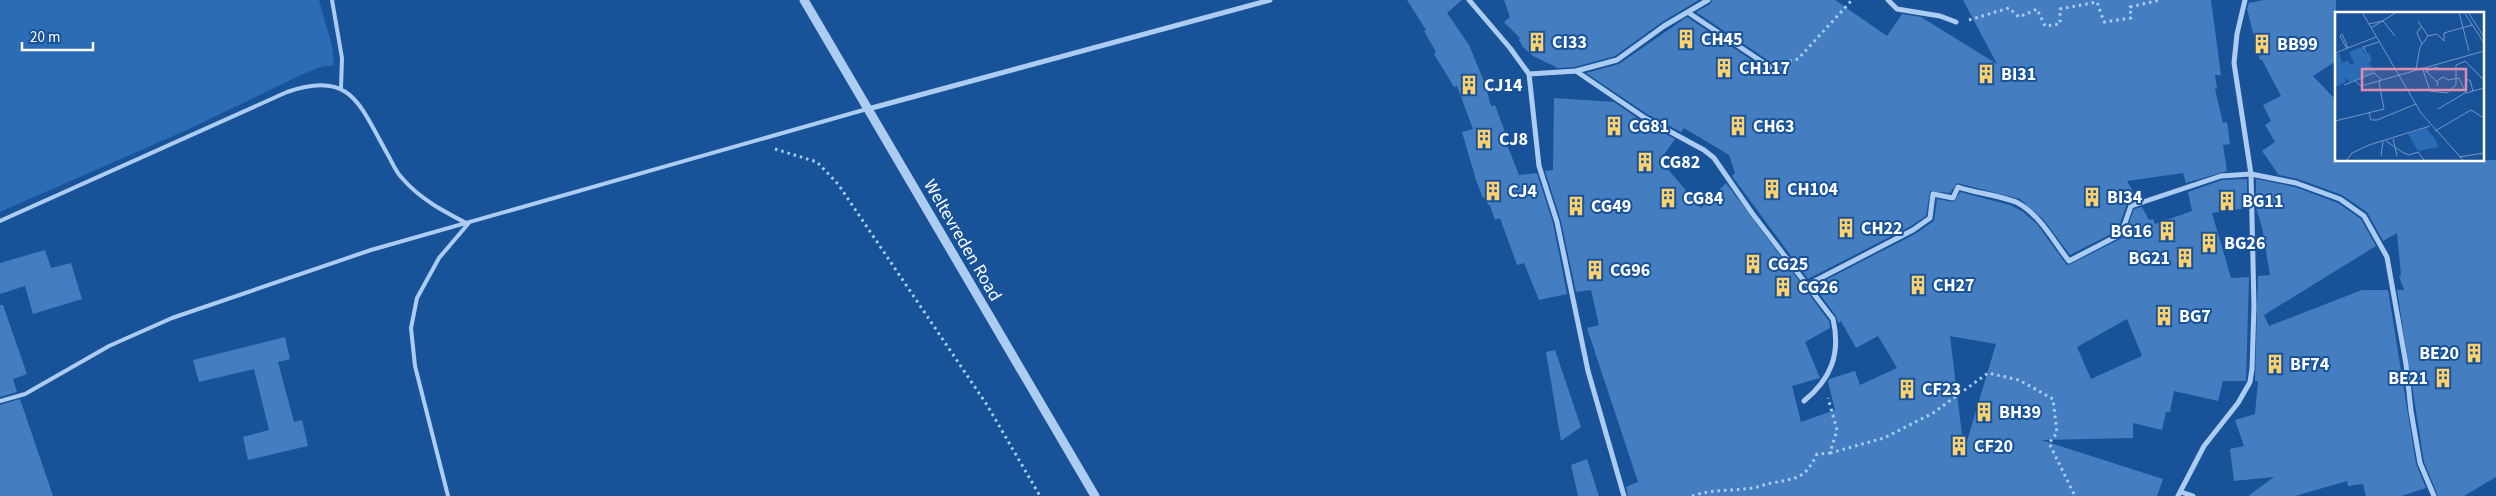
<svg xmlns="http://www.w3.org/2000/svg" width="2496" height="496" font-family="'Source Sans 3',sans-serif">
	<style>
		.green { fill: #2b6cb6 }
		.building { fill: #447ec1; fill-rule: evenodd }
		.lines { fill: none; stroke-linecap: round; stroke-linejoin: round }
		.path { stroke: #accdf1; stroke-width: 3; stroke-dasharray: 2.5 4; stroke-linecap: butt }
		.service { stroke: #accdf1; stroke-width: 4 }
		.minor { stroke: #accdf1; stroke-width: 5 }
		.tertiary { stroke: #accdf1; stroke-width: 9 }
		.labels { text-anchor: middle; stroke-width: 4; stroke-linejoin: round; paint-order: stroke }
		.poi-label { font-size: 18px; font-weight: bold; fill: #fff; stroke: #185299; text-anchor: start }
		.street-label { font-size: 18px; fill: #fff; stroke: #185299 }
		.inset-road { fill: none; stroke: #7497c2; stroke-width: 1 }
		.view { fill: #e08cad; fill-opacity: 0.15; stroke: #e08cad; stroke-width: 2.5 }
		.inset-edge { fill: none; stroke: #fff; stroke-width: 2.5 }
	</style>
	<rect width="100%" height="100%" fill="#185299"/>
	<path class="green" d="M0,0H319L332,46L334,65L320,67L301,75L189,129L0,212Z"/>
	<path class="building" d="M1407,0H1462L1447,13L1469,45L1485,84L1491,106L1495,105L1505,132H1502L1519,175L1537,173L1553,223L1567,294L1539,300L1524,263L1517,265L1500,218L1495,220L1490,205H1488L1486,197L1483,198L1476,180L1462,132L1473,129L1457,86L1454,87L1434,54L1436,52L1424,31L1426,30Z
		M1504,0H1699L1662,22L1615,56L1575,67L1558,68L1533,56L1523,47L1519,40L1520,38L1504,22L1510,17Z
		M1712,0H1835L1887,36L1902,14L1921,17L1997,64L1963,0H2211L2221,75H2215L2217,88L2215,89L2223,123L2227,122L2230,144L2223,145L2227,171L2186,183L2183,173L2127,181L2137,199L2127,204L2117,231L2070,255L2043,219L2020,199L1957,183L1950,193L1930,191L1926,216L1911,226L1808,279L1732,176L1735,173L1729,155L1684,128L1681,132L1647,114L1586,73L1619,64L1687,17L1768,71H1772L1774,67L1772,63L1696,12L1710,4Z
		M2264,0H2336V61L2313,76L2336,100V160H2496V477L2464,496H2438L2424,462L2397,290H2404L2399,276L2401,275L2397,233L2383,241L2367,212L2342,195L2298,179L2275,174H2278L2262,151L2275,142L2265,125L2271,121L2263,105L2281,96L2262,60H2260L2247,9L2249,3Z
		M1554,98L1614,102L1643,122L1675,139L1660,160L1701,208L1726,183L1829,321L1830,328L1805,342L1820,378L1792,386L1801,422L1835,410L1828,382L1829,379L1855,371L1860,385L1897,368L1878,336L1856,348L1841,321L1838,323L1836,316L1814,286L1915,234L1934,221L1937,199L1954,202L1960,192L2010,205L2023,212L2037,224L2066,264L2069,265L2124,237L2134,209L2142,207L2149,220L2153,219L2155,224L2192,211L2188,192L2222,180L2247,179V208L2212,213L2231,278L2249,277L2246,381H2223L2218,401L2174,391L2170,412H2166L2162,430L2133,423V438L2041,440L2163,479L2157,496H1628L1626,487L1638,482L1587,328L1599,325L1591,290L1576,292L1561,221L1545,171L1553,170ZM2127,319L2142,356L2091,379L2077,347ZM1950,336L1996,344L1964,451Z
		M2256,179L2295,187L2338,203L2361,219L2376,246L2264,315L2269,326L2362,290H2388L2416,464L2426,488L2401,496H2366L2363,484L2348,486L2347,481L2295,496H2248L2274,477L2234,481L2230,449L2244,446L2235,420L2255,414L2258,381H2255L2258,276L2270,275L2262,227L2256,208Z
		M45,250L51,268L71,263L82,299L33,314L25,286L0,294V263Z
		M0,305H3L27,374L13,379L17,392L0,397Z
		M285,337L290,359L278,362L294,422L302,420L308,446L248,460L243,437L269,430L254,369L199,382L193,360Z
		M1555,350L1581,427L1561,441L1546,352Z
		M20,399L53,496H0V405Z
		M1587,459L1599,496H1578L1571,465Z"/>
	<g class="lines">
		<path class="path" d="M1969,20L2009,8L2019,17L2037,9L2045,26L2060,24V9L2097,2L2104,22L2131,18L2130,7L2160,0
			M1783,63L1798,59L1852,0
			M775,149L817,162L838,184L987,405L1040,496
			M1830,453L1884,438L1933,413L1988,373L2019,380L2053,399L2057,433L2049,443L2075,496
			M1692,496C1712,489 1732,491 1753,488C1759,487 1765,484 1772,483C1797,478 1805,479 1817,454L1830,453L1837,430L1828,398"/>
		<path class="service" d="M332,0L342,58L341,88
			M0,221L287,92C352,69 360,106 388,155C392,162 396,172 402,178C420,199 443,211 468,224
			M0,401L25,394L109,346L172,318L371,250L867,109
			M448,496L415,366L411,328L417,298L439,258L468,224"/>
		<path class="minor" d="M1469,0L1510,48L1529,74L1539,166L1557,222L1588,371L1624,496
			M1888,0L1897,9L1940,16L1956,22
			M1689,13L1770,67
			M1576,71L1645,118L1704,150L1714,158L1752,213L1833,319C1841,354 1831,379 1804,401
			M1529,74L1576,71L1617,60L1664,26L1708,0
			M868,109L1270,0
			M1807,285L1913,230L1930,218L1933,194L1953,198L1958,187C1975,193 2003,196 2018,203C2040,215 2054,242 2069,261L2121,234L2131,206L2221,176L2251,174L2296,183L2340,199L2364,216L2387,257L2406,364L2411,411L2420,463L2434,496
			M2181,492L2193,496
			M2178,496L2204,446L2238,403L2250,382L2252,369L2254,306L2251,174L2234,63L2237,34L2245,0"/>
		<path class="tertiary" d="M804,0L1095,496"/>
	</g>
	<defs>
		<symbol id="building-bare" viewBox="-9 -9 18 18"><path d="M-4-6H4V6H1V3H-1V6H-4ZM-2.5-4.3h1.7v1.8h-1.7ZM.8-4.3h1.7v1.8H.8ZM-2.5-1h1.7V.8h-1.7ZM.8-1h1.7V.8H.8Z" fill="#ffd26c" stroke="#185299" stroke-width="2.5" paint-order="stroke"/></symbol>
	</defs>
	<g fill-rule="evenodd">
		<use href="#building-bare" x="1672" y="25" width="28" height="28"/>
		<use href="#building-bare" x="1523" y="28" width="28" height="28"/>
		<use href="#building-bare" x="2248" y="30" width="28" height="28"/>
		<use href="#building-bare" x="1710" y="54" width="28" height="28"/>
		<use href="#building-bare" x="1972" y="60" width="28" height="28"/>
		<use href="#building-bare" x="1455" y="71" width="28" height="28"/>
		<use href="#building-bare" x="1600" y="112" width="28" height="28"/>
		<use href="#building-bare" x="1724" y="112" width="28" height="28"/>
		<use href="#building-bare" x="1470" y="125" width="28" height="28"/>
		<use href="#building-bare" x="1631" y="148" width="28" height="28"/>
		<use href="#building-bare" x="1758" y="175" width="28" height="28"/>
		<use href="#building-bare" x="1479" y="177" width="28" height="28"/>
		<use href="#building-bare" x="2078" y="183" width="28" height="28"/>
		<use href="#building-bare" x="1654" y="184" width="28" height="28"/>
		<use href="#building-bare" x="2213" y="187" width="28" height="28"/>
		<use href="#building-bare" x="1562" y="192" width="28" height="28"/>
		<use href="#building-bare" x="1832" y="214" width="28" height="28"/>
		<use href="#building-bare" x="2153" y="217" width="28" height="28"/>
		<use href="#building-bare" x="2195" y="229" width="28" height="28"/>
		<use href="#building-bare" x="2171" y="244" width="28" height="28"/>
		<use href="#building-bare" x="1739" y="250" width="28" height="28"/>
		<use href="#building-bare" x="1581" y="256" width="28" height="28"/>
		<use href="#building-bare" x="1904" y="271" width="28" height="28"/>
		<use href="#building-bare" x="1769" y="273" width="28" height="28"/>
		<use href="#building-bare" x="2150" y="302" width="28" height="28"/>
		<use href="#building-bare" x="2460" y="339" width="28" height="28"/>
		<use href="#building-bare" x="2261" y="350" width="28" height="28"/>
		<use href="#building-bare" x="2429" y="364" width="28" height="28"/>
		<use href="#building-bare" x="1893" y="375" width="28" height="28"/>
		<use href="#building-bare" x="1970" y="398" width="28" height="28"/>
		<use href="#building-bare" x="1945" y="432" width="28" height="28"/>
	</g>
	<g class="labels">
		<g class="poi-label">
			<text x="1701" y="45">CH45</text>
			<text x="1552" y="48">CI33</text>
			<text x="2277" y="50">BB99</text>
			<text x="1739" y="74">CH117</text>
			<text x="2001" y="80">BI31</text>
			<text x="1484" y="91">CJ14</text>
			<text x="1629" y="132">CG81</text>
			<text x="1753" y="132">CH63</text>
			<text x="1499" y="145">CJ8</text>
			<text x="1660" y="168">CG82</text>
			<text x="1787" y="195">CH104</text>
			<text x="1508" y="197">CJ4</text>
			<text x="2107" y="203">BI34</text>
			<text x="1683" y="204">CG84</text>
			<text x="2242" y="207">BG11</text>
			<text x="1591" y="212">CG49</text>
			<text x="1861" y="234">CH22</text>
			<text x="2152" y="237" text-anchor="end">BG16</text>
			<text x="2224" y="249">BG26</text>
			<text x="2170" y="264" text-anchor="end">BG21</text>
			<text x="1768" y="270">CG25</text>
			<text x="1610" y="276">CG96</text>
			<text x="1933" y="291">CH27</text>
			<text x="1798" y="293">CG26</text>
			<text x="2179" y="322">BG7</text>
			<text x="2459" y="359" text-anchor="end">BE20</text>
			<text x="2290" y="370">BF74</text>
			<text x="2428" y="384" text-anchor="end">BE21</text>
			<text x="1922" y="395">CF23</text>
			<text x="1999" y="418">BH39</text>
			<text x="1974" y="452">CF20</text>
		</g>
		<g class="street-label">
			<text transform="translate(963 240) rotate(60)" y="6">Weltevreden Road</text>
		</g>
	</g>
	<g transform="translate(2335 12)">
		<rect width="149" height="149" fill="#185299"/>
		<path d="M30,34L27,40L34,41L37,48L34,51L41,60L15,70L10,65L11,70L0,75V42L4,41L7,51L13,49L15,53L19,51L14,40ZM91,116L101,128L103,135L83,139L73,122Z" fill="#2b6cb6"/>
		<path class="inset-road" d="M27,0L86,101L128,148M124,0L134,39M129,0L149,31M133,0L149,25M83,9L93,24M34,12L48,9L60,24M86,15L82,21L87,32M36,16L62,0M7,22L5,24L12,37M7,22L13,36M31,40L28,35L44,30M0,41L41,25M131,50L149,68M87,55L95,79L112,81L121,73V53L131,49M81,57L85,35L93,24L102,22L109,29V21L137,13M90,60L101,55L108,58M92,60L103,71L102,74M131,68H135L138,79M20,69L26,74L149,39M102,69L108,65L113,68L124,66L131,81L149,76M9,73L39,61L46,67M103,97L130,81M34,101L36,108H42L81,92M0,109L49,97L44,71L46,67M100,119L136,98L149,106M58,127L60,135L67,140L74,143L83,140L89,148M51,129L60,135L62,144M46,144L48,129M124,145L149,141M12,148L17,141L34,133L95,114"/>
		<path class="view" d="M27,57H131V78H27Z"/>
		<rect width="149" height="149" class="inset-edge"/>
	</g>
	<path d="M22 42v8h71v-8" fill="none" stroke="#ffffff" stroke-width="2.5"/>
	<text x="30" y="42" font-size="15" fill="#ffffff" stroke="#185299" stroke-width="4" paint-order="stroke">20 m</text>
</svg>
